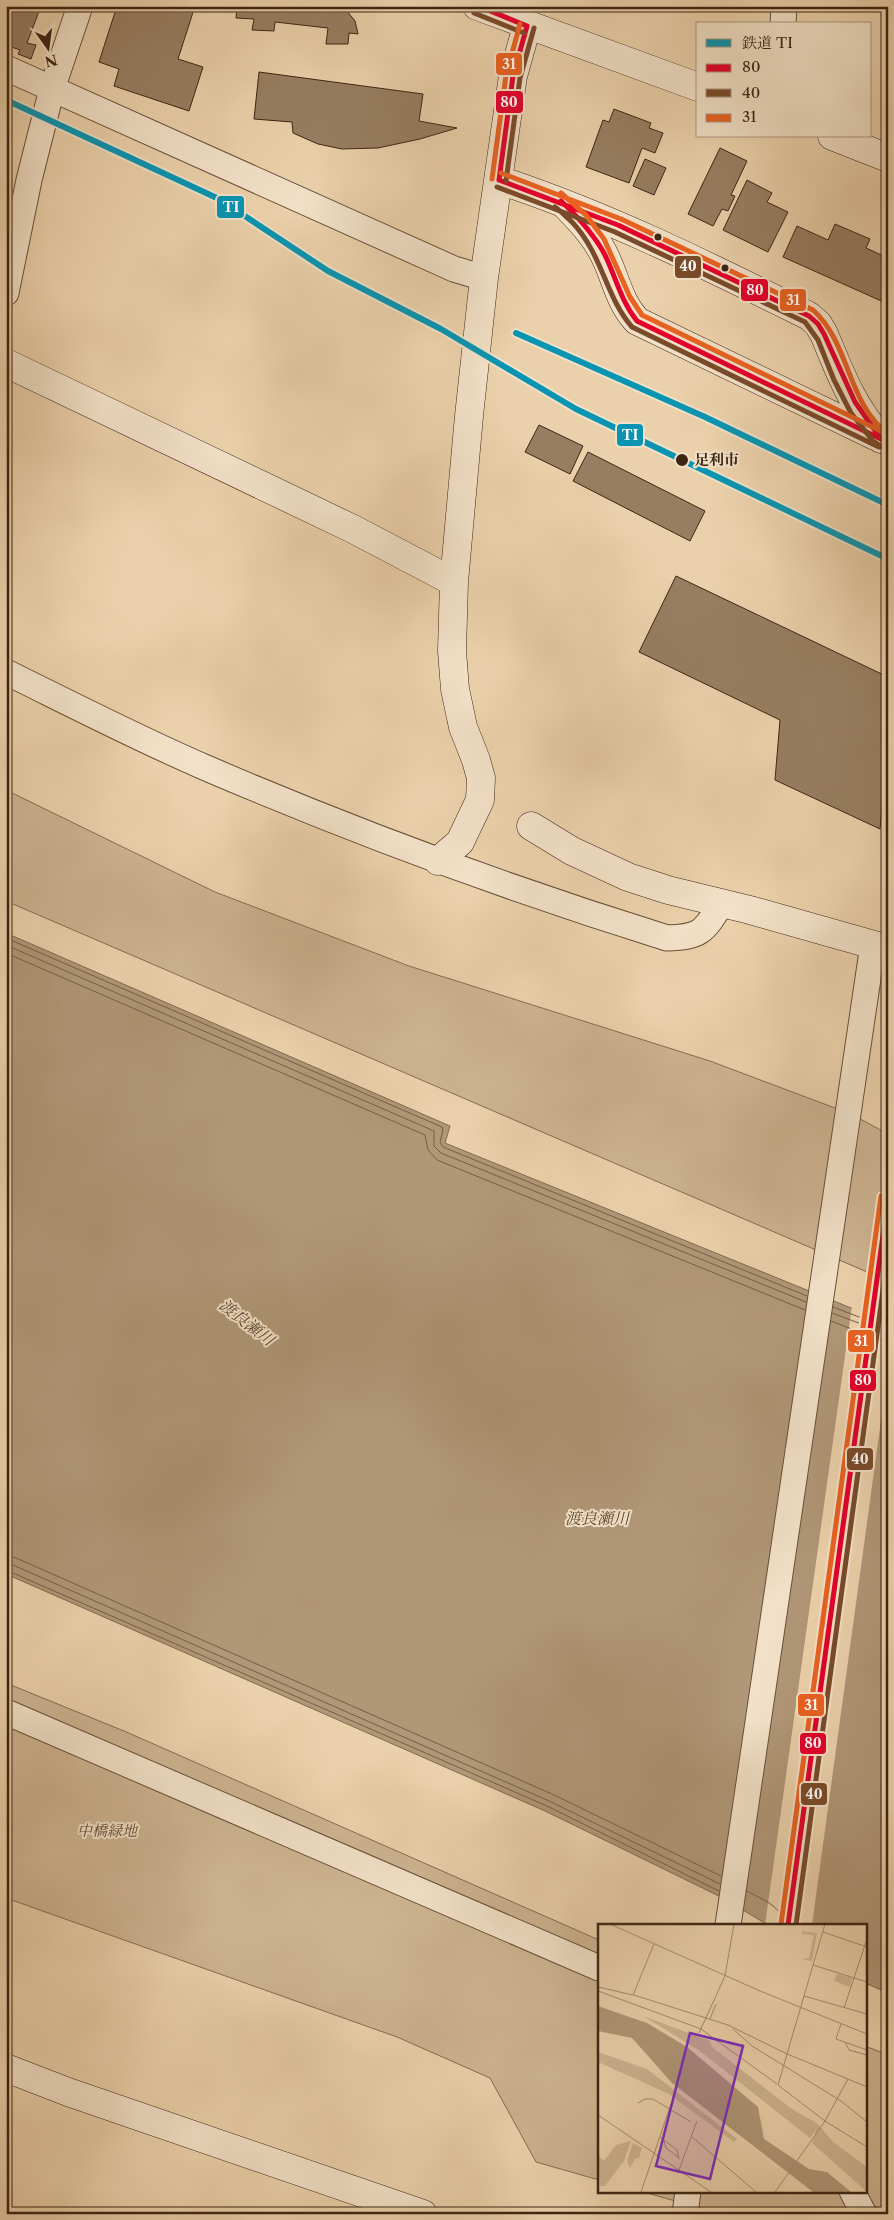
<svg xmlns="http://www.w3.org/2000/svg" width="894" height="2220" font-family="'Libre Caslon Text','Noto Serif JP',serif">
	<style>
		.green { fill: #cdb491; stroke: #856c52 }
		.water { fill: #b09777; stroke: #82694f }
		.pier { fill: #ebd1ab }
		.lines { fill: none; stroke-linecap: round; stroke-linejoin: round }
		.shore { stroke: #765e45; stroke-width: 1 }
		.building { fill: #977e62; stroke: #3d2513 }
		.street-casing { stroke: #685039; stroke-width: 27 }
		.secondary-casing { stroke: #3d2513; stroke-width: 29 }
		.street { stroke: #f2e1c8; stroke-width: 25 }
		.secondary { stroke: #f2e1c8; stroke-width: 28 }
		.bus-1-casing { stroke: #f2e1c8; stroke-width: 9 }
		.bus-2-casing { stroke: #f2e1c8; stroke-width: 9 }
		.bus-3-casing { stroke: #f2e1c8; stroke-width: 9 }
		.bus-1 { stroke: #e4002b; stroke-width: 5 }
		.bus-2 { stroke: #7a4b2a; stroke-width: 5 }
		.bus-3 { stroke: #e96221; stroke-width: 5 }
		.rail-1-casing { stroke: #f2e1c8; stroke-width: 10 }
		.rail-1 { stroke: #0995b2; stroke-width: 6 }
		.bus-dot { fill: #3d2513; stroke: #f2e1c8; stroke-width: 2 }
		.labels { text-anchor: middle; stroke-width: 4; stroke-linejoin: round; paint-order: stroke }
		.stop-label { font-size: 15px; font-weight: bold; fill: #3d2513; stroke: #f2e1c8; text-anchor: start }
		.park-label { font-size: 15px; font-style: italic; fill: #614932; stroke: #f2e1c8 }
		.water-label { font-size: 16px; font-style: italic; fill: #604731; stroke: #f2e1c8 }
		.inset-road { fill: none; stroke: #a58c6e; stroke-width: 1 }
		.view { fill: #7b2cbf; fill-opacity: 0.15; stroke: #7b2cbf; stroke-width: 2.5 }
		.inset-edge { fill: none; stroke: #3d2513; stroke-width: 2.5 }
		.line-badge { stroke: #f2e1c8; stroke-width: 2 }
		.badge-label { font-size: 14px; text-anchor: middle; font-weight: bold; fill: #fff }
	</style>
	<rect width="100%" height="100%" fill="#ebd1ab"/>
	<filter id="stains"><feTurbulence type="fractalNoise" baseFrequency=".004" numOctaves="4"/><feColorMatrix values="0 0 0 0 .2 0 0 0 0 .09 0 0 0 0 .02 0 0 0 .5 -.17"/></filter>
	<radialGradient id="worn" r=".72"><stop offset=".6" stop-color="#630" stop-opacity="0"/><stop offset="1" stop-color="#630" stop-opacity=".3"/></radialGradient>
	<path class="green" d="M6,790L215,892L409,966L710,1061L851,1114L888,1134V1281L6,901Z
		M6,1683L124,1731L599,1940V2180L536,2162L490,2078L397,2037L6,1898Z
		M865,2046L888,2055V2214H721L640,2191H865Z"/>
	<path class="water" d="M6,933L450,1126L445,1143L888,1323V1993L865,1983V1925H768L721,1897L545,1811L6,1574Z"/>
	<path class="pier" d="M852,1306L888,1321V1369L812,1925H765Z"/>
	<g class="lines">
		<path class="shore" d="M6,938L442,1127L443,1130L440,1142L443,1147L807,1296
			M6,945L434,1131V1146L441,1153L806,1302
			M6,953L425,1135L428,1150L437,1160L805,1310
			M833,1307L888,1328
			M832,1313L888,1334
			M831,1321L880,1340L888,1341
			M6,1556L16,1558L552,1794L721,1876
			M6,1564L13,1565L549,1801L720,1884
			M6,1570L547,1806L719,1891
			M747,1891C761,1899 783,1906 784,1925"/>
	</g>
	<path class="building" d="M6,6H41L27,43L36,45L31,59L18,54L20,50L6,45Z
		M117,6H195L178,59L203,67L189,111L114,86L119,69L99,62Z
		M237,6H343L355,21L358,34L349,33L348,44H326L328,28L275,22L274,31L252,30L254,19L236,18Z
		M259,72L423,94L419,121L457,128L420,139L378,148L342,149L318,144L293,133L292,122L254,119Z
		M614,109L651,123L649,128L663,133L655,153L642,148L629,183L586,167L603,120L609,122Z
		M720,148L747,161L731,195L735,196L728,211L722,209L713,226L688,214Z
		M645,159L666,168L654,195L633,186Z
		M747,180L772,193L767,202L788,212L768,252L723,230Z
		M835,224L870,239L866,248L888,258V304L783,257L797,226L828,240Z
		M539,425L583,446L570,474L525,452Z
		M588,452L705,511L690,541L573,481Z
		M676,576L888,677V735L880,829L775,780L780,720L639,652Z"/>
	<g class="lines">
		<defs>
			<path id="street" d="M783,24L784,6
				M6,68L454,269L484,278
				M6,293L29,180L52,89L80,6
				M6,672C71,704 137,738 204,767C355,832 510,889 667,938C702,937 704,931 722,903
				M6,1712L599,1968
				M728,1925L871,958
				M852,2191L864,2214
				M685,2214L688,2191"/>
			<path id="secondary" d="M477,6L698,87
				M832,136L888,158
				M499,180C608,216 706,265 809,316L818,324L824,334C841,375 852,405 881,439
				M567,207C584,224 599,241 608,263C617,284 621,304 637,321L875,436
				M6,363L353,529L454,582
				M531,826L572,851L628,877L668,890L750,910L888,949
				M438,861L460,842L480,800L481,778L476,760L463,727L455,689L452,651L454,582L469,416L484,278L513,76L527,26
				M6,2068L68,2092L423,2214"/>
		</defs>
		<use href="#street" class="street-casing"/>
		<use href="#secondary" class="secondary-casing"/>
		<use href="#street" class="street"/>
		<use href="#secondary" class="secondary"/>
		<defs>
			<path id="bus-1" d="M478,6L527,26
				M499,180L618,225L809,316L818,324L824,334L855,402L881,439
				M499,180L513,76L527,26
				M561,201C578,217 594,234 605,255C616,278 621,301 637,321L883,440
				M788,1925L888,1199"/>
			<path id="bus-2" d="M474,13L524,33
				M506,181L520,78L534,28
				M497,187L615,232L805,322L818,340L834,380L851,413L873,441L885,449
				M555,207C561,211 566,217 572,222C603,255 605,296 632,327L879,447
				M796,1925L888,1254"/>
			<path id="bus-3" d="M501,173L621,219L813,310C850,343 847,403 888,434
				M492,179L506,75L520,24
				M561,193L586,215L604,239L630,297L642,315L885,433
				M781,1924L881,1196"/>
		</defs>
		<use href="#bus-1" class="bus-1-casing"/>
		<use href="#bus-2" class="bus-2-casing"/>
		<use href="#bus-3" class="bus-3-casing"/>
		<use href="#bus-1" class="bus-1"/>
		<use href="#bus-2" class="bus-2"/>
		<use href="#bus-3" class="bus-3"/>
		<defs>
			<path id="rail-1" d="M6,100L219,199L328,271L441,329L576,409L888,559
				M516,333L705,417L888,505"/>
		</defs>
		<use href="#rail-1" class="rail-1-casing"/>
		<use href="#rail-1" class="rail-1"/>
	</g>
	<g class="bus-dot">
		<circle cx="658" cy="237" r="4.5"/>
		<circle cx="725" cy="268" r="4.5"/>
		<circle cx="682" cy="460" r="7"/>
	</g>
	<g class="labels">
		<g class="stop-label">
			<text x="694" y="465">足利市</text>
		</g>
		<g class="park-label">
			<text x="107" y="1836">中橋緑地</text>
		</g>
		<g class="water-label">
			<text transform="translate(247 1322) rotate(38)" y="6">渡良瀬川</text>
			<text x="597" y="1524">渡良瀬川</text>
		</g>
	</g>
	<g transform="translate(598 1924)">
		<rect width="269" height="269" fill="#ebd1ab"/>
		<path d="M204,7L219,9L214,37L203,35L211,34L216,11L204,10ZM239,50L254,54L252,63L236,57ZM45,92L112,117L114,123L194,185L220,200L234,217L269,243V268L214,219L218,206L212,214L102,127ZM0,128L49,145L139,215L136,218L71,170L0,138ZM33,217L26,237L7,262H2L0,232L6,237L18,221ZM35,219L44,224L41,234L37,235L32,244L29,237Z" fill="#cdb491"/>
		<path d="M0,82L49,99L89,123L160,183L166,215L211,245L229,248L253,268H215L74,159L34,114L0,107Z" fill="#b09777"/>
		<path class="inset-road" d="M12,0L162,67L269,110M225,8L269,23M215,41L269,58M0,63L35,71L56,20M0,67L103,105L179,160M36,71L130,101L187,129L269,163M206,72L269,90M246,84L269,15M112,95L118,80M243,100L238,115L269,126M135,105L154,122L243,177L269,198M101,109L127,52L136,0M247,118L251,126L269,131M40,179L47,175H55L93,198M0,191L113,268M227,197L250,155M227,197L269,223M62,213L79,226L81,235M94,213L158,268M66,217L68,224L80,233M81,246L99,197M43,268L73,180M177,268L227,197L180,161L227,0"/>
		<path class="view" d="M92,109L145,122L112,255L58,242Z"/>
		<rect width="269" height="269" class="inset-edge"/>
	</g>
	<g class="line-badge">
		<rect x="495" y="52" width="28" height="24" rx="5" fill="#e96221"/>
		<rect x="495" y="90" width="29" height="24" rx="5" fill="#e4002b"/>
		<rect x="216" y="195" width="29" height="24" rx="5" fill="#0995b2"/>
		<rect x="674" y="255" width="28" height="24" rx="5" fill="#7a4b2a"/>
		<rect x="740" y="278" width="29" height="24" rx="5" fill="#e4002b"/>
		<rect x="779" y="288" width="28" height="24" rx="5" fill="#e96221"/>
		<rect x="616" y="423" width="28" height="24" rx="5" fill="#0995b2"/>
		<rect x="847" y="1329" width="28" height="24" rx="5" fill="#e96221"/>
		<rect x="849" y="1369" width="28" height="23" rx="5" fill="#e4002b"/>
		<rect x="846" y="1447" width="28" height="24" rx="5" fill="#7a4b2a"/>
		<rect x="797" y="1693" width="28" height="24" rx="5" fill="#e96221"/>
		<rect x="799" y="1732" width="28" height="23" rx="5" fill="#e4002b"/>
		<rect x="800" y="1782" width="28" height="24" rx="5" fill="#7a4b2a"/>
	</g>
	<g class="badge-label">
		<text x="509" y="69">31</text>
		<text x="509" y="107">80</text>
		<text x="231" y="212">TI</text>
		<text x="688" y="271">40</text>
		<text x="755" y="295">80</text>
		<text x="793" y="305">31</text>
		<text x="630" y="440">TI</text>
		<text x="861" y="1346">31</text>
		<text x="863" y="1385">80</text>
		<text x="860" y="1464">40</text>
		<text x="811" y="1710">31</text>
		<text x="813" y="1748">80</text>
		<text x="814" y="1799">40</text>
	</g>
	<rect width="894" height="2220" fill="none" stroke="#ebd1ab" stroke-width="25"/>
	<rect x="8" y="8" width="879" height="2205" fill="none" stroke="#3d2513" stroke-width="2.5"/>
	<rect x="12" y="12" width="869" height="2195" fill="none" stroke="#3d2513"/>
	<rect x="696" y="22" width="175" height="115" fill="#f2e1c8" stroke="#aa9680"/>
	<rect x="706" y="39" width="25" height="8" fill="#0995b2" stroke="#aa9680"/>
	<text x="742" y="48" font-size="15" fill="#3d2513">鉄道 TI</text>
	<rect x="706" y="64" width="25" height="8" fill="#e4002b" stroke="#aa9680"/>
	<text x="742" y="72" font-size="15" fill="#3d2513">80</text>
	<rect x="706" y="89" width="25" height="8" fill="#7a4b2a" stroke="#aa9680"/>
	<text x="742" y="98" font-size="15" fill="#3d2513">40</text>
	<rect x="706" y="114" width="25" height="8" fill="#e96221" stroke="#aa9680"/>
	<text x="742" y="122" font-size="15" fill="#3d2513">31</text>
	<g transform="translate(48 48) rotate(166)" stroke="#f2e1c8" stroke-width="4" paint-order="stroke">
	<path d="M0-4L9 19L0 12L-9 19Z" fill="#3d2513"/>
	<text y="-8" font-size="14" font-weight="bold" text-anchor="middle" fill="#3d2513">N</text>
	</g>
	<rect width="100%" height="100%" filter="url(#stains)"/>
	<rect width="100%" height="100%" fill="url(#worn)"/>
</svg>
